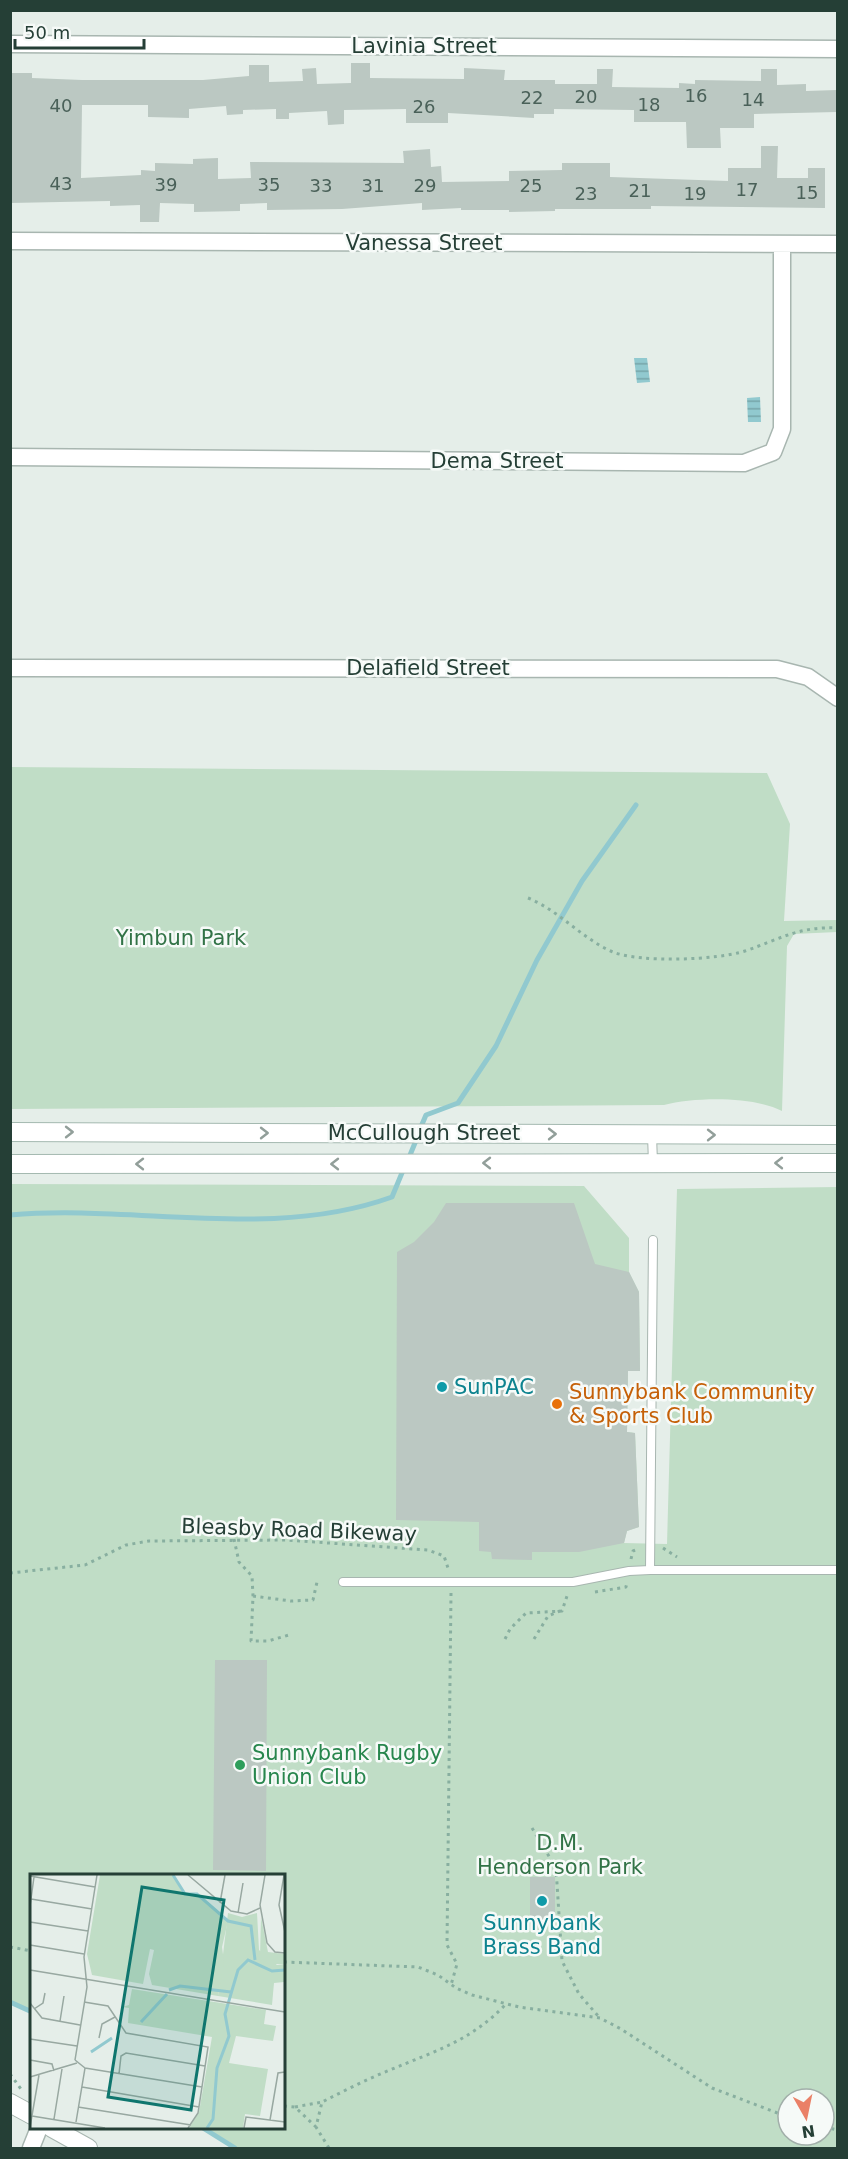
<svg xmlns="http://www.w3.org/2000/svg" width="848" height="2159" font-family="'DejaVu Sans',sans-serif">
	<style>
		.green { fill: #c0ddc6; fill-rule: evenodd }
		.water { fill: url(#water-rules) }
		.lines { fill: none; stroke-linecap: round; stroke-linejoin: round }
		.stream { stroke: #91c9cf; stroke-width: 5 }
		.building { fill: #bbc8c2 }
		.service-casing { stroke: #a8b6b0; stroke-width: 10 }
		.minor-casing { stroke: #a8b6b0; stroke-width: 19 }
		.tertiary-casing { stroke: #a8b6b0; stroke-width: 20 }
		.secondary-casing { stroke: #a4b9b0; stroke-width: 20 }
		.path { stroke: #88afa0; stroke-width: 3; stroke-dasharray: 3 4.5; stroke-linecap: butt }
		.service { stroke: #fff; stroke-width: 8 }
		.minor { stroke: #fff; stroke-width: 16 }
		.tertiary { stroke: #fff; stroke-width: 18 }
		.secondary { stroke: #fff; stroke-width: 18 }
		.oneway { stroke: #929f9a }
		.culture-dot { fill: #0f9aa8; stroke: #f6faf8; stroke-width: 2 }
		.food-dot { fill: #e8710a; stroke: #f6faf8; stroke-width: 2 }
		.leisure-dot { fill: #2e9e5b; stroke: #f6faf8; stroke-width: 2 }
		.labels { text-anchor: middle; stroke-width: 5; stroke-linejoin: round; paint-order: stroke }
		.number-label { font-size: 18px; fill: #4a6159 }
		.street-label { font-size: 21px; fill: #253f36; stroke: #f6faf8 }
		.park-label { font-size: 21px; fill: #327347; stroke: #f6faf8 }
		.culture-label { font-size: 21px; fill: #0d838f; stroke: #f6faf8; text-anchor: start }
		.food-label { font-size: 21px; fill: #c56008; stroke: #f6faf8; text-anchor: start }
		.leisure-label { font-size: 21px; fill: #27864d; stroke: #f6faf8; text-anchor: start }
		.inset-river { fill: none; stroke: #91c9cf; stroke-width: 3 }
		.inset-road { fill: none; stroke: #98a8a1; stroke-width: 1.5 }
		.view { fill: #0f766e; fill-opacity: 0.15; stroke: #0f766e; stroke-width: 3 }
		.inset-edge { fill: none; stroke: #253f36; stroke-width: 3 }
	</style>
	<defs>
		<pattern id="water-rules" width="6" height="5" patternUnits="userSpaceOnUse" patternTransform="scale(1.5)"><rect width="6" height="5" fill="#91c9cf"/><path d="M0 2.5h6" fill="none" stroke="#76a5a9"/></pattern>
	</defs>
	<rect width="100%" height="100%" fill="#e5eee9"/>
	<path class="green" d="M11,767L767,773L790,824L784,921L838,920L837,932L794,934L787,946L782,1111C753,1096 695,1097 664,1105L11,1109Z
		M10,1184L584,1186L629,1238V1272L639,1292L640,1371H628L627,1432L635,1433L639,1527L627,1531L624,1543L667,1544L677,1189L837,1187V2148H235L203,2128H284V1876H32L31,2012L11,2002ZM788,2099H824V2135H788Z"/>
	<path class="water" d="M634,358H647L650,382L637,383Z
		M760,397L761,422H748L747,398Z"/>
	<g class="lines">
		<path class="stream" d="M420,1129L426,1115L458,1103L496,1046L537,960L582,881L636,805
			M408,1160L417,1138
			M10,1215C137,1204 270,1241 392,1197L404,1168
			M10,2002L32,2012
			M203,2128L235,2148"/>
	</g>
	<path class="building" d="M351,63H370V78L464,79V68L505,70L504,80H555V84H597V69H613L612,87L679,88V83L695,84V80L761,81V69H777V85L806,84V91L837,90V112L754,114V128H720L721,148H687L686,122H634V110L554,109V114H534V118L448,113V123H406V109L344,110V124L328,125L327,111L289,113V119H276V109L243,110V114L227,115L226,106L189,109V118L148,117V105H82L81,178L141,175V170L155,171V163L193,164V159L218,158V179L251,178L250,162L404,163L403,151L430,149L431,167L441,166L442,182L509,181V171L562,170V163H610V177L728,181V168H761V146H778L777,178H808V168H825V208L651,206V209H555V211L509,212V210H461V208L422,210V203L342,209L267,210V203L240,204V211L194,212V204L160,203L159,222H140V205L110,206V201L10,203V73H32V78L82,80H203L249,76V65H269V82L303,81L302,69L316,68L317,84L351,83Z
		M446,1203H574L595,1264L629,1272L639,1292L640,1371H628L627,1432L635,1433L639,1527L627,1531L624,1543L579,1552H532V1560L492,1559L491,1552L479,1551V1522L396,1520L397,1252L414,1242L434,1222Z
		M215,1660H267L266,1871L213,1870Z
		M530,1877H555V1924H530Z"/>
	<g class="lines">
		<defs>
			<path id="service" d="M652,1135L653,1163
				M650,1570L653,1240
				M343,1582H573L629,1571L650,1570H838"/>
			<path id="minor" d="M10,44L838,49
				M10,241L838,244
				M10,457L744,463L773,452L782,429V244
				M10,668L777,669L808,677L838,698
				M31,2148L39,2128"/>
			<path id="tertiary" d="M10,2103L32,2115
				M52,2128L88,2148"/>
			<path id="secondary" d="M10,1132L838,1135
				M10,1164L838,1163"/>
		</defs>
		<use href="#service" class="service-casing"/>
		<use href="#minor" class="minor-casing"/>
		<use href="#tertiary" class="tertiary-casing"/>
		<use href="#secondary" class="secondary-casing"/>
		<path class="path" d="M528,898C560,911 582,939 613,952C640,963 718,960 745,951C780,939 799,926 838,928
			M234,1539L239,1562L252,1576L253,1596L251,1641H268L289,1635
			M663,1548L677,1557
			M631,1559L633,1551L638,1549
			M10,1573L85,1565L126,1545L149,1541L286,1540L428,1550L444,1556L449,1571
			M595,1592L626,1587L627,1583
			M451,1593L447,1945L457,1964L451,1985
			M253,1596L291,1601L313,1600L317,1582
			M505,1639L510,1629L526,1613L562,1611L568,1593
			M534,1639L548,1616L560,1611
			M532,1828L556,1868L562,1961L579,1994L599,2017
			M10,1947L32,1951
			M284,1962L418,1967L438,1975L456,1988L472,1995L519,2007L600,2018L621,2029L712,2088L788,2117
			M10,2074L21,2089
			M284,2106L295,2107L316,2127
			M295,2107L322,2102
			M824,2127L838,2130
			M329,2148L316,2127L322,2102C344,2091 367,2079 390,2070C435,2051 471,2041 506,2004"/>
		<use href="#service" class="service"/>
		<use href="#minor" class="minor"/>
		<use href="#tertiary" class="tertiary"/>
		<use href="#secondary" class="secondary"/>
	</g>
	<defs><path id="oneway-chevron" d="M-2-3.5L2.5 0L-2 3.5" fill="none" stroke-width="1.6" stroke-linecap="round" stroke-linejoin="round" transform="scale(1.5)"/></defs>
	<g class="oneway">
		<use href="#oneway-chevron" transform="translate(69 1132)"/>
		<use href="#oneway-chevron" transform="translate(264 1133)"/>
		<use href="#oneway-chevron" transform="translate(552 1134)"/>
		<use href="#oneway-chevron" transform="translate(711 1135)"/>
		<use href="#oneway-chevron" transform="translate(487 1163) rotate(180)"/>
		<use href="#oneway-chevron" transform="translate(779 1163) rotate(180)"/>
		<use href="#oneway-chevron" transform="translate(140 1164) rotate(180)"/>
		<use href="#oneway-chevron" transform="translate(335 1164) rotate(180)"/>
	</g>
	<g class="culture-dot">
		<circle cx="442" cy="1387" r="6"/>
		<circle cx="542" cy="1901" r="6"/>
	</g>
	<circle class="food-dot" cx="557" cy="1404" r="6"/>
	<circle class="leisure-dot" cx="240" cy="1765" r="6"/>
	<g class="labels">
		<g class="number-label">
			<text x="696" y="102">16</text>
			<text x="586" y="103">20</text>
			<text x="532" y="104">22</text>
			<text x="753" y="106">14</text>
			<text x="649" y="111">18</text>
			<text x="61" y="112">40</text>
			<text x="424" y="113">26</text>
			<text x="61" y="190">43</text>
			<text x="166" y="191">39</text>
			<text x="269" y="191">35</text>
			<text x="321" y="192">33</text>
			<text x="373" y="192">31</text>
			<text x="425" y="192">29</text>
			<text x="531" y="192">25</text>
			<text x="747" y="196">17</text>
			<text x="640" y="197">21</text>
			<text x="807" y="199">15</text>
			<text x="586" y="200">23</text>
			<text x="695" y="200">19</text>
		</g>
		<g class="street-label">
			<text x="424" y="53">Lavinia Street</text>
			<text x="424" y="250">Vanessa Street</text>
			<text x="497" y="468">Dema Street</text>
			<text x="428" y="675">Delafield Street</text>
			<text x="424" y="1140">McCullough Street</text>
			<text transform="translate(299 1530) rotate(2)" y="7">Bleasby Road Bikeway</text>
		</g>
		<g class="park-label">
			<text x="181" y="945">Yimbun Park</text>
			<text x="560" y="1850">D.M.<tspan x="560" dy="24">Henderson Park</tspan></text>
		</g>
		<g class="culture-label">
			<text x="454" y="1394">SunPAC</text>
			<text x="542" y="1930" text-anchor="middle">Sunnybank<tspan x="542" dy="24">Brass Band</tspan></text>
		</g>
		<g class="food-label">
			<text x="569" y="1399">Sunnybank Community<tspan x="569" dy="24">&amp; Sports Club</tspan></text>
		</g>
		<g class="leisure-label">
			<text x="252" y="1760">Sunnybank Rugby<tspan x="252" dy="24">Union Club</tspan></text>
		</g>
	</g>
	<g transform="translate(30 1874)">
		<rect width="255" height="255" fill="#e5eee9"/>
		<path d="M198,39L212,43L227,39L229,76L247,91L255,90L254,108L244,109L242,131L188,122Z" fill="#c0ddc6"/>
		<path d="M70,1H143L152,18L169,21L198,47L192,73L194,88L188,122L122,111L119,100L124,76L120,75L113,110L62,101L57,80ZM231,43L238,78L255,80V90H237L230,83ZM102,115L236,136L234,150L246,152L243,167L206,162L199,189L238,195L230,242L215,240L213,254H159L169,238L182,163L98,149L99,134L92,133L99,131Z" fill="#c0ddc6"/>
		<path class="inset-river" d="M143,1L155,20H167L198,47L221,52L225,86M139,116L150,112L201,118M111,148L137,120M61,178L82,164M177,254L183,245L187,194L199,162L195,140L208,96L218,86L242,97L255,96"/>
		<path class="inset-road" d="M158,1L201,37L217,40L230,34M235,1L230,31L237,69L245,78L255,79M254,1L249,31L255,58M0,2L65,13M1,25L62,35M190,29L195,1M0,32L4,3M208,39L213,9M0,48L58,57M0,71L54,80M0,96L255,138M54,128L78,132L96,159L178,173L168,239L158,254M0,129L12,144L50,151M4,135L13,129L15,119M30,147L34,122M69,164L72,150L85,143M0,165L47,172M0,186L22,190L24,197M45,186L57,113L54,83L67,1M45,186L55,194L46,248M55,194L172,213M89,200L91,182L96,179L175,192M0,203L47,189M52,213L169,233M48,233L161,251M2,242L75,254M24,245L32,195M240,246L248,199L255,198M0,253L9,201M214,254L216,243L255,248"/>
		<path class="view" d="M112,13L194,26L161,236L78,223Z"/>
		<rect width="255" height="255" class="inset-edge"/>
	</g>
	<rect width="848" height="2159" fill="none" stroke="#253f36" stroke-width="24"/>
	<g transform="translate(806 2117) rotate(171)"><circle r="28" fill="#f6faf8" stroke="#a2afaa" stroke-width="1.5"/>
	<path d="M0-4.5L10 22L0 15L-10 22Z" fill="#ea8067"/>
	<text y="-9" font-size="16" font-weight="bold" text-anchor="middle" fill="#253f36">N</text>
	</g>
	<path d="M15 39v9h129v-9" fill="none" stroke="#253f36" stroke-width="3"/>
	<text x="24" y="39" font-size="18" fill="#253f36" stroke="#f6faf8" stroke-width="4.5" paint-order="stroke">50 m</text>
</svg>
